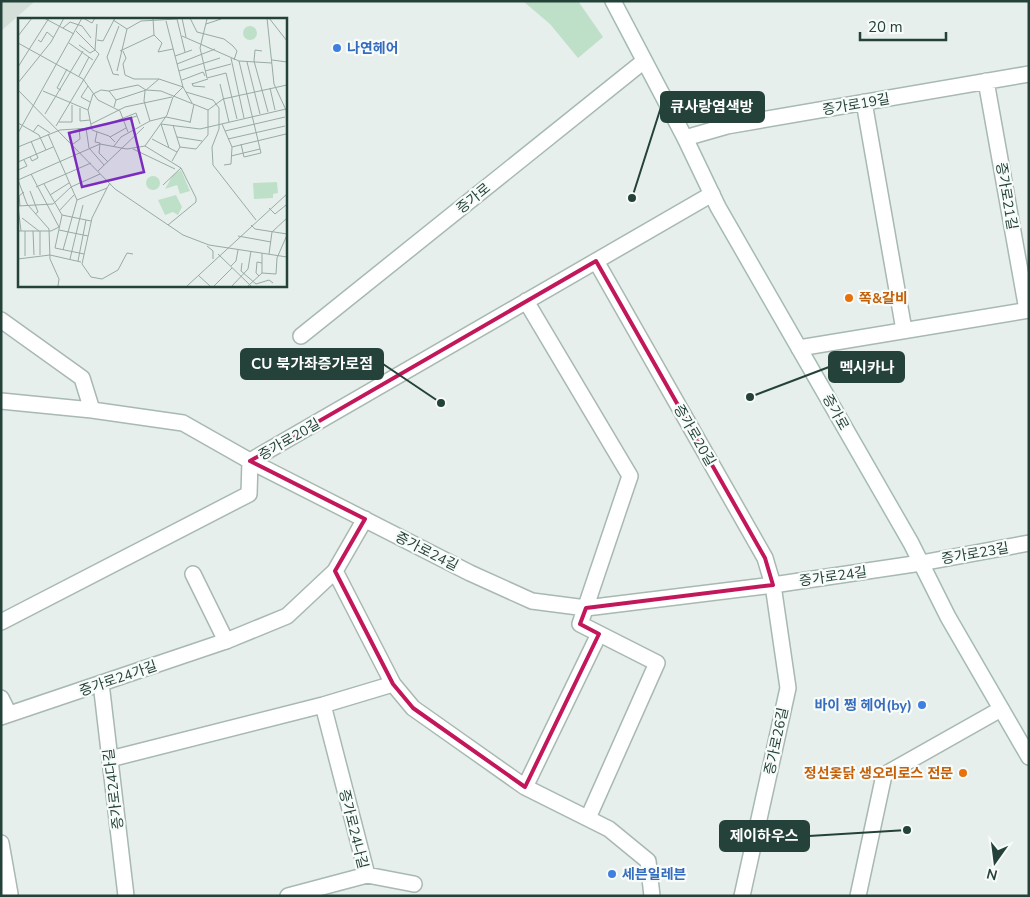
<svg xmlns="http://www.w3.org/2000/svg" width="1030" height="897" font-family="'Nunito Sans','Noto Sans KR',sans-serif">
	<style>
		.built { fill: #d4dfda }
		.green { fill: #bfe0c8 }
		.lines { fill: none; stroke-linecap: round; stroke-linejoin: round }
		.service-casing { stroke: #a8b8b2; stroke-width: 18 }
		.minor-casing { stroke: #a8b8b2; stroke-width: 18 }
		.secondary-casing { stroke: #a4bbb3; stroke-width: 18 }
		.service { stroke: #fff; stroke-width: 15 }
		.minor { stroke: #fff; stroke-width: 15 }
		.secondary { stroke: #fff; stroke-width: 15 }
		.marked { fill: none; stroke: #c2185b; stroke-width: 4; stroke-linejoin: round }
		.shop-dot { fill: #3f7fe0; stroke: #f7fbf9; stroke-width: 2 }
		.food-dot { fill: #e8710a; stroke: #f7fbf9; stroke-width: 2 }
		.labels { text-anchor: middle; stroke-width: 4.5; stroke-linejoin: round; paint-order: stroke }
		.shop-label { font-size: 14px; font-weight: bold; fill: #366cbe; stroke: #f7fbf9; text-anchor: start }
		.street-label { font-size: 14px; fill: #24423a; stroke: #f7fbf9 }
		.food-label { font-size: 14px; font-weight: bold; fill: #c56008; stroke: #f7fbf9; text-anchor: start }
		.inset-road { fill: none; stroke: #98aaa4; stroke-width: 1 }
		.view { fill: #7b2cbf; fill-opacity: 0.15; stroke: #7b2cbf; stroke-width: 2.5 }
		.inset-edge { fill: none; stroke: #24423a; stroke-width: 2.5 }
		.leader { fill: none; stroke: #24423a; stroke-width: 2 }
		.callout-dot { fill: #24423a; stroke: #f7fbf9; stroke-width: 2 }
		.callout { fill: #24423a; stroke: #24423a; stroke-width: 2 }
		.callout-label { font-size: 15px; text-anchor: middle; font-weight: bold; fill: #fff }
	</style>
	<rect width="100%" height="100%" fill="#e6efeb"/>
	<path class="built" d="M1,1H35L1,31Z"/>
	<path class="green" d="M523,1H578L603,37L578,58L550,24Z"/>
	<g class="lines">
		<defs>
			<path id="service" d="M301,336L644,61
				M193,574L226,641"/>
			<path id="minor" d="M986,81L1027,310
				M864,102L904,330
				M685,138L727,126L1029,74
				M596,261L765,558L773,585L788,688L742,896
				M526,301L630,476L580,624L657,663L588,818
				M1,320L82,378L92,410
				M799,348L1029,310
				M1,401L92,410L183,423L250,461L470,573L532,601L586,608L773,585L921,563L1029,543
				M250,461L712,194
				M335,571L393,684L413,708L525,787L609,829L648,861L652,896
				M1,622L249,494L250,461
				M101,683L126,896
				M1,698L9,714
				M323,705L367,875
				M1,717L226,641L287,616L335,571L365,519
				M110,759L323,705L393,684
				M525,787L599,634
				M1,843L10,894L1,895
				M288,896L367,875L414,884
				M858,896L884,775L1001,709"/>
			<path id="secondary" d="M613,1L685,138L718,207L911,543L948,617L1029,757"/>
		</defs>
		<use href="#service" class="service-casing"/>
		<use href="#minor" class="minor-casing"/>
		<use href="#secondary" class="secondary-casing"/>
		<use href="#service" class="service"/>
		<use href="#minor" class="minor"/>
		<use href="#secondary" class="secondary"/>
	</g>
	<path class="marked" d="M596,261L765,558L773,585L586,608L580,624L599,634L525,787L413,708L393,684L335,571L365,519L250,461Z"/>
	<g class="shop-dot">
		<circle cx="337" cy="48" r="5"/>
		<circle cx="922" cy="705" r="5"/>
		<circle cx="612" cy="874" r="5"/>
	</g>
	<g class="food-dot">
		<circle cx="849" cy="298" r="5"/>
		<circle cx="963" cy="773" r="5"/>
	</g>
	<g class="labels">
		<g class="shop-label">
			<text x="347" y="53">나연헤어</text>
			<text x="912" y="710" text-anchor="end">바이 쩡 헤어(by)</text>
			<text x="622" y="879">세븐일레븐</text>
		</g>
		<g class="street-label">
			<text transform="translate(856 104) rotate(-10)" y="5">증가로19길</text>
			<text transform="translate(1007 196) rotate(80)" y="5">증가로21길</text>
			<text transform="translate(473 198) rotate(-39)" y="5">증가로</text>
			<text transform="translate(836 412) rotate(61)" y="5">증가로</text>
			<text transform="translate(695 435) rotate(60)" y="5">증가로20길</text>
			<text transform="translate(289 439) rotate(-30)" y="5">증가로20길</text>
			<text transform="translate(427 551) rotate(27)" y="5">증가로24길</text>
			<text transform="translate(975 553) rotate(-10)" y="5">증가로23길</text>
			<text transform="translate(833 576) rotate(-8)" y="5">증가로24길</text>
			<text transform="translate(118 678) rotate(-19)" y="5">증가로24가길</text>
			<text transform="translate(776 741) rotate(-78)" y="5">증가로26길</text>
			<text transform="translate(113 789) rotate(-97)" y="5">증가로24다길</text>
			<text transform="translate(354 829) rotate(76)" y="5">증가로24나길</text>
		</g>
		<g class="food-label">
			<text x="859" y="303">쪽&amp;갈비</text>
			<text x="953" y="778" text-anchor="end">정선옻닭 생오리로스 전문</text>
		</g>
	</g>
	<g transform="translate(18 18)">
		<rect width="269" height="269" fill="#e6efeb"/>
		<path d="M225 15a7 7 0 1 1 14 0a7 7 0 1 1-14 0ZM163,152L172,173L162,176L159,167L147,171L155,157ZM128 165a7 7 0 1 1 14 0a7 7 0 1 1-14 0ZM259,164L260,175L255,176V180L236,181L235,165ZM158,177L164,189L160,197L155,194L147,197L140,182Z" fill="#bfe0c8"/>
		<path class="inset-road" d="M26,0L56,16M65,0L74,5L77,0M135,0L136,17M164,0L168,19M172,0L179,14L206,21L215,28L219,33L216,42M249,0L256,66L268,92M251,0L269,23M189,1L182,30L189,60L208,55L219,101M95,2L109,11M148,3L165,69L174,85M188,6L203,1M45,10L52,4L64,8L73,20M109,11L123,3L159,1L167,34M58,13L81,36M0,18L14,0M164,18L221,43L254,45M20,22L23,24L29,14L36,20M79,22L85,23L97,0M0,25L65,61L80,82L102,93L110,114M51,25L75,42M61,27L72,35L77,32M77,32L79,6M102,33L136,17L144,25L140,34L155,31M105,33L108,40L105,46L107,57L116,61H141M244,33L237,32L236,43L250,94M157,38L174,32M213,40L226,100M254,42L269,44M221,43L243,135L226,139L223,126M229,44L242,96M159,46L197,31M0,49L31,0M99,53L109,11M161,53L202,40M187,53L213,46M101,57L95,56L89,39L101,8M61,58L71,39M164,62L185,54L187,58M0,65L33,24L46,0M174,65L175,68L187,69M174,66L190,61M202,66L211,104M70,68L63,79L72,84M252,70L257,92M0,72L97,171L165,217L191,227L269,239M43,72L39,70L49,51M25,73L70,92M91,73L120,67L128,72M127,73L126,83L132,103M168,74L195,82L201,90V111L194,129L195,147L238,202M75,76L70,92L74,112L91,118L97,124M75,76L83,72L91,73L98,82L96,89M98,82L128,72L143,73L190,92V117L178,131L162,129L154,143M62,90V103L72,102M268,91L269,118M190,92L205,81L269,67M27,96L65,33M41,104H54V87M0,105L21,117L28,132M172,105L176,86M73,106L107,89L154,79M204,106L214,129L213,146L206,147M88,107L118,95L122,106M155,107L162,129M38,108L81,36M68,110L71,130L86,147M116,110L112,100L119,98M207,113L267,99M15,114L20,107L32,115M79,114L77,124L82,125L81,135L90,144M0,115L64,0M30,116L59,182L89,170L92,165M92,119L108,110M159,119L184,123M134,121L159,134M210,121L267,108M55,126L62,121L61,110M96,128L103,119L132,103L148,99L172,104M127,128L163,150L178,180V184L150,207M0,129L42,112L73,110M214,129L268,116M151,130L143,106L182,111L268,91M115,131L157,151M213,138L242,131M12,139L14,143L20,140L13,123M0,144L35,129M0,152L9,148L6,142M80,153L126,109M0,162L82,126L109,131L127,128L149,97L155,79L165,69L141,61L128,72M0,162L9,186L31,211L32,241L41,261L40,268M26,166L44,197M145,167L163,150M18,169L73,145M89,170L74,200L64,246L73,259L84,261L100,252L109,235L115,236M12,173L20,194L17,196M32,177L51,165M0,188L35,186L53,169L82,156M0,188L3,213M2,188L1,178L6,174M251,190L257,196L268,187M41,193L56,177M44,197L73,203M4,200L21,213M233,207L237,211L269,216M41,212L70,218M0,213H33L41,209L13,156M7,213V238M15,213L16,237M22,213V237M220,218L253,224M189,228L195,233V241M37,230L44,197M37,230L66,236M45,232L59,182M200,236L233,268M251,236L254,214L269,200M0,241L32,237L63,244M52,241L65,187M60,243L68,202M224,245L223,253L238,266L251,262L255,265M213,248L218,243L220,232M244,255L258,256L259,240L269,217M180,257L192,268M241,258L238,255L239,244L244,245M169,268L269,176M196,268L214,250M214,268L230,251L233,233M230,268L244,255V235"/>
		<path class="view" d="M113,100L126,154L64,169L51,115Z"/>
		<rect width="269" height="269" class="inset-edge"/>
	</g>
	<path class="leader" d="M632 198L661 107M441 403L383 364M750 397L829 367M907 830L809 836"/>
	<g class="callout-dot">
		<circle cx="632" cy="198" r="5"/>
		<circle cx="441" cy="403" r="5"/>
		<circle cx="750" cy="397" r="5"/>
		<circle cx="907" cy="830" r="5"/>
	</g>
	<g class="callout">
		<rect x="661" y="92" width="103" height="30" rx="5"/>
		<rect x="241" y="349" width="142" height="30" rx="5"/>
		<rect x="829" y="352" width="75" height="30" rx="5"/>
		<rect x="720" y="821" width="89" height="30" rx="5"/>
	</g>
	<g class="callout-label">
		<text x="712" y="112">큐사랑염색방</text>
		<text x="312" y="369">CU 북가좌증가로점</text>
		<text x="867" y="373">멕시카나</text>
		<text x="764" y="841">제이하우스</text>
	</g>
	<rect width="1030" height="897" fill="none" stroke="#24423a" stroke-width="5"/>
	<g transform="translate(995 862) rotate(194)" stroke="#f7fbf9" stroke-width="4" paint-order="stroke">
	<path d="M0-4L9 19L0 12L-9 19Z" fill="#24423a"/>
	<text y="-8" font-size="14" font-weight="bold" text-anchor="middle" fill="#24423a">N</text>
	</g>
	<path d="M860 32v8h86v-8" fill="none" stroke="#24423a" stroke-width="2.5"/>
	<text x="868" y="32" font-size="15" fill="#24423a" stroke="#f7fbf9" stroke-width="4" paint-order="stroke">20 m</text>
</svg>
